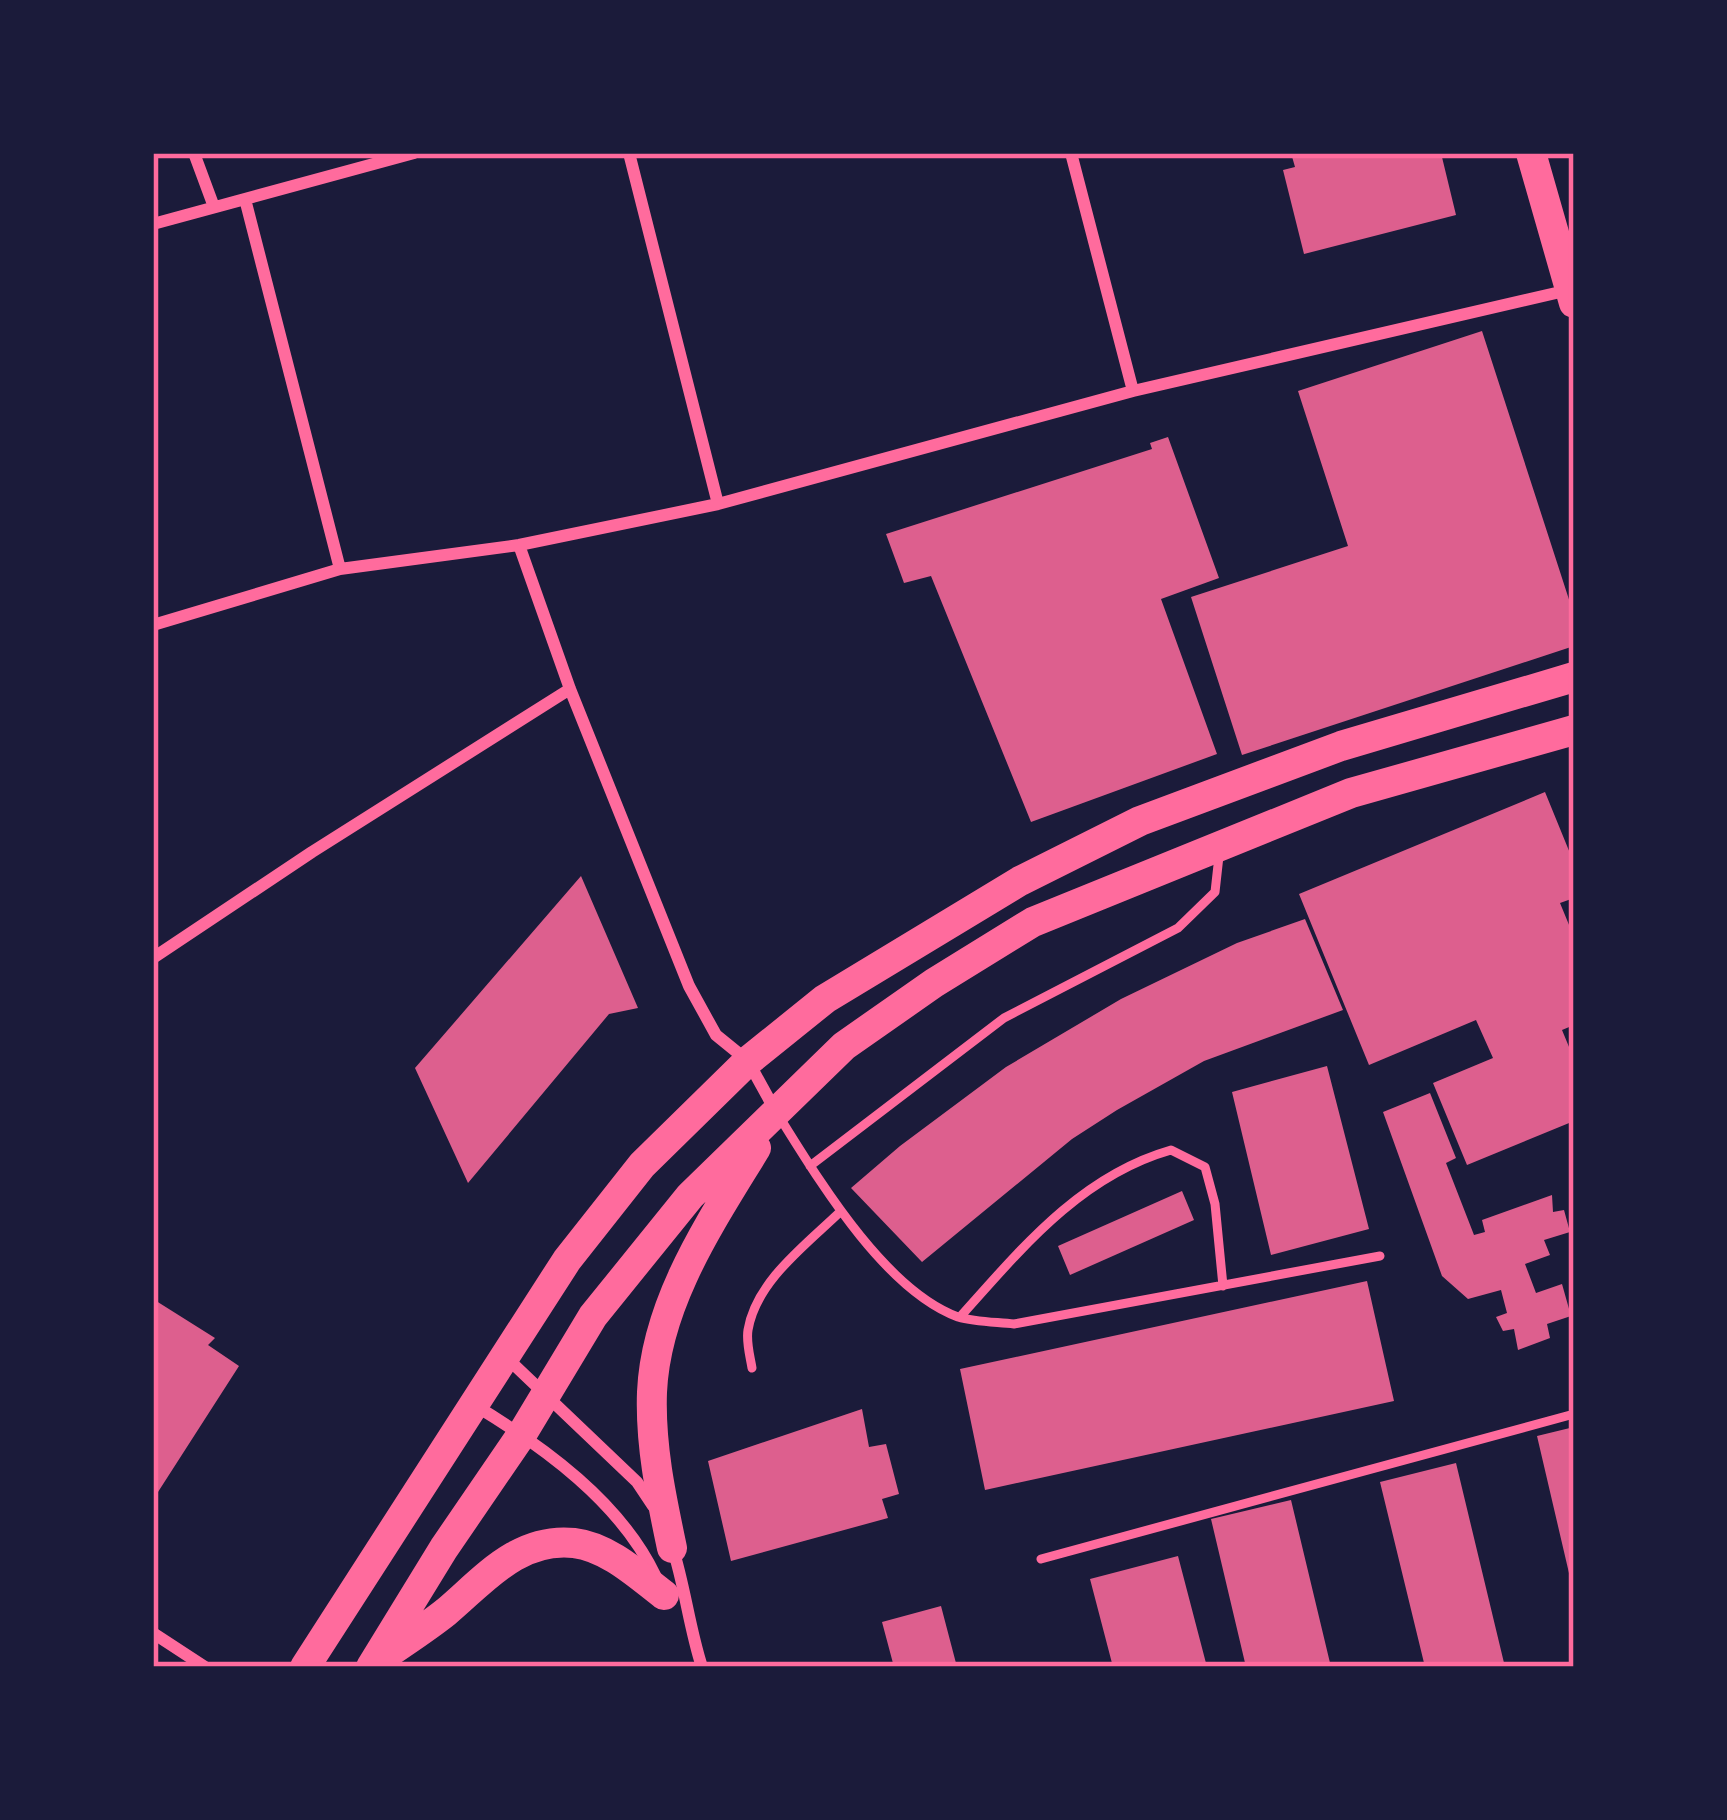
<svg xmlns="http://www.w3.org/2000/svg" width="1727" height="1820" font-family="Montserrat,sans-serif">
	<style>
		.building { fill: #dd5f8e }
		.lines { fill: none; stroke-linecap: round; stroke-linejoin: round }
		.service { stroke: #ff6b9d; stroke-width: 9 }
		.minor { stroke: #ff6b9d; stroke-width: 12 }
		.primary { stroke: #ff6b9d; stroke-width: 30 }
		.neatline { fill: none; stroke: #ff6b9d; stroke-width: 4.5 }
	</style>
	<rect width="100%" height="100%" fill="#1b1b3a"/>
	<path class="building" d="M1291,153H1441L1456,215L1304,254L1283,170L1295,167Z
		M1482,331L1574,615V646L1242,755L1191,597L1348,546L1298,391Z
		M1168,437L1219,578L1161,599L1217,754L1031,822L931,576L904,583L886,534L1152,449L1150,443Z
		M1545,792L1574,863V898L1560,903L1574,937V1025L1562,1030L1574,1059V1121L1467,1165L1433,1083L1493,1058L1476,1020L1369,1065L1299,894Z
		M581,876L638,1008L609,1014L468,1183L415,1068Z
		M1305,919L1343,1010L1204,1061L1117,1110L1072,1139L922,1262L851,1188L900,1146L1006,1067L1121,999L1237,943Z
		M1327,1066L1369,1229L1271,1255L1232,1092Z
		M1430,1093L1456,1158L1446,1163L1474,1235L1485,1232L1482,1220L1552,1195L1553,1212L1564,1210L1570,1232L1544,1240L1550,1255L1525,1264L1536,1293L1562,1284L1571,1316L1547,1324L1550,1338L1518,1350L1514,1329L1503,1331L1496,1317L1507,1313L1501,1290L1468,1299L1442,1276L1383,1112Z
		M1182,1191L1194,1220L1070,1275L1058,1246Z
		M1367,1281L1394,1401L985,1490L960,1369Z
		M153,1299L215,1338L208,1345L239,1366L158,1492L153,1489Z
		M862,1409L869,1447L886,1444L899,1494L882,1499L888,1518L731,1561L708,1461Z
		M1574,1427V1586H1572L1537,1436Z
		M1456,1463L1505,1667H1425L1380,1482Z
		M1291,1500L1331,1667H1246L1211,1519Z
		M1178,1556L1207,1667H1113L1090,1579Z
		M941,1606L957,1667H894L882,1622Z"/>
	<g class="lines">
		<path class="service" d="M780,1118C820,1182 885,1290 958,1317C975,1322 996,1322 1014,1324L1380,1256
			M810,1166L1004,1018L1178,928L1215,892L1219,856
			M960,1317C1021,1249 1080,1176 1171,1150L1205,1167L1215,1204L1223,1286
			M752,1368C750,1356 746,1342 748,1330C756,1281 807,1244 841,1211
			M1041,1559L1574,1414"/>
		<path class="minor" d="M194,153L214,207
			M629,153L718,504
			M1071,153L1133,391
			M245,199L340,569
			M153,224L414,153
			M519,545L570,689L689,986L716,1035L748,1061L776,1112
			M153,625L340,569L519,545L718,504L1133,391L1569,290
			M153,958L312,852L570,689
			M508,1359L637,1482L653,1506
			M476,1406C544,1447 620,1502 655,1575
			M672,1546C685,1586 689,1627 702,1667
			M153,1633L205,1667"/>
		<path class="primary" d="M1531,153L1574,303
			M672,1548C661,1496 650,1445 652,1392C656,1302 711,1222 756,1148
			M384,1656C404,1642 426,1628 446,1612C484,1580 518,1537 574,1543C608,1547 638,1575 664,1595
			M305,1667L567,1260L642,1165L748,1061L825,999L1020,881L1140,821L1341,746L1574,677
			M371,1667L444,1548L522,1434L593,1316L690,1196L844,1046L934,983L1033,922L1351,793L1574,730"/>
	</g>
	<rect width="1727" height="1820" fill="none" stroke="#1b1b3a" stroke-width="312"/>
	<rect x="156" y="156" width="1415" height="1508" class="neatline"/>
</svg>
